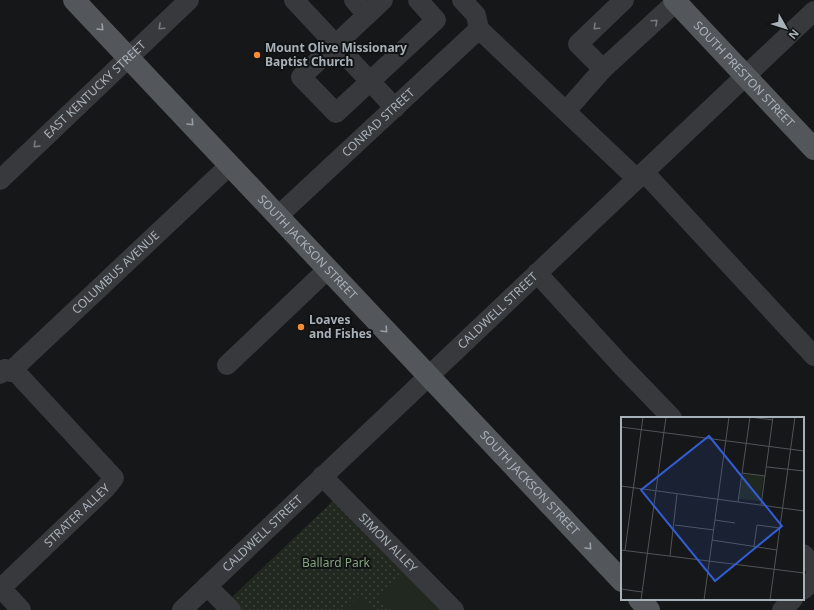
<svg xmlns="http://www.w3.org/2000/svg" width="814" height="610" font-family="'Noto Sans',sans-serif">
	<style>
		.grass { fill: url(#grass-dots) }
		.garden { fill: #212820 }
		.lines { fill: none; stroke-linecap: round; stroke-linejoin: round }
		.minor { stroke: #37393d; stroke-width: 20 }
		.major { stroke: #53575c; stroke-width: 22 }
		.oneway { stroke: #757a81 }
		.oneway2 { stroke: #979ea6 }
		.poi-dot { fill: #f28c35; stroke: #111213; stroke-width: 1.5 }
		.labels { text-anchor: middle; stroke-width: 4; stroke-linejoin: round; paint-order: stroke }
		.poi-label { font-size: 12px; font-weight: bold; fill: #a8b0b8; stroke: #111213; text-anchor: start }
		.street-label { font-size: 12px; fill: #a8b0b8; stroke: #111213 }
		.park-label { font-size: 12px; fill: #84a37f; stroke: #111213 }
		.inset-road { fill: none; stroke: #505458; stroke-width: 1 }
		.view { fill: #325dd3; fill-opacity: 0.15; stroke: #325dd3; stroke-width: 2 }
		.inset-edge { fill: none; stroke: #a8b0b8; stroke-width: 2 }
	</style>
	<defs>
		<pattern id="grass-dots" width="8" height="8" patternUnits="userSpaceOnUse"><rect width="8" height="8" fill="#212820"/><path d="M2 2h.1M6 6h.1" fill="none" stroke="#3e453e" stroke-width="1.8" stroke-linecap="round"/></pattern>
	</defs>
	<rect width="100%" height="100%" fill="#161718"/>
	<path class="grass" d="M337,497L445,610H242L231,598Z"/>
	<path class="garden" d="M403,571L440,610H391L377,596Z
		M361,595L376,610H345Z"/>
	<g class="lines">
		<g class="minor">
			<path d="M294,0L395,108"/>
			<path d="M354,0L367,15"/>
			<path d="M383,0L301,77L336,113L436,20L418,0"/>
			<path d="M462,0L476,15L479,29L637,179"/>
			<path d="M624,0L578,44L603,69L676,2"/>
			<path d="M566,111L603,69"/>
			<path d="M644,172L814,356"/>
			<path id="s1" d="M0,180L189,0"/>
			<path id="s2" d="M278,216L479,29"/>
			<path d="M537,273L620,364L672,418"/>
			<path d="M227,365L328,269"/>
			<path id="s3" d="M0,374L5,369L10,372L230,165"/>
			<path id="s4" d="M322,476L454,610"/>
			<path d="M803,554L814,566"/>
			<path d="M207,586L231,610"/>
			<path d="M0,587L21,610"/>
			<path id="s5" d="M1,588L106,488L114,478L13,369"/>
			<path d="M803,590L814,579"/>
			<path id="s6" d="M182,610L814,11"/>
			<path d="M782,610L793,599"/>
		</g>
		<g class="major">
			<path id="s7" d="M74,0L622,581"/>
			<path id="s8" d="M674,0L814,149"/>
			<path d="M639,599L649,610"/>
		</g>
	</g>
	<defs><path id="oneway-chevron" d="M-2-3.5L2.5 0L-2 3.5" fill="none" stroke-width="1.6" stroke-linecap="round" stroke-linejoin="round"/></defs>
	<g class="oneway">
		<use href="#oneway-chevron" transform="translate(655 22) rotate(-43)"/>
		<use href="#oneway-chevron" transform="translate(161 27) rotate(137)"/>
		<use href="#oneway-chevron" transform="translate(596 27) rotate(137)"/>
		<use href="#oneway-chevron" transform="translate(36 145) rotate(136)"/>
	</g>
	<g class="oneway2">
		<use href="#oneway-chevron" transform="translate(101 28) rotate(46)"/>
		<use href="#oneway-chevron" transform="translate(191 123) rotate(47)"/>
		<use href="#oneway-chevron" transform="translate(385 330) rotate(47)"/>
		<use href="#oneway-chevron" transform="translate(589 547) rotate(47)"/>
	</g>
	<g class="poi-dot">
		<circle cx="257" cy="55" r="4"/>
		<circle cx="301" cy="327" r="4"/>
	</g>
	<g class="labels">
		<g class="poi-label">
			<text x="265" y="52">Mount Olive Missionary<tspan x="265" dy="14">Baptist Church</tspan></text>
			<text x="309" y="324">Loaves<tspan x="309" dy="14">and Fishes</tspan></text>
		</g>
		<g class="street-label">
			<text dy="4" stroke="none"><textPath href="#s8" startOffset="102">SOUTH PRESTON STREET</textPath></text>
			<text dy="4" stroke="none"><textPath href="#s1" startOffset="131">EAST KENTUCKY STREET</textPath></text>
			<text dy="4" stroke="none"><textPath href="#s2" startOffset="137">CONRAD STREET</textPath></text>
			<text dy="4" stroke="none"><textPath href="#s7" startOffset="340">SOUTH JACKSON STREET</textPath></text>
			<text dy="4" stroke="none"><textPath href="#s3" startOffset="158">COLUMBUS AVENUE</textPath></text>
			<text dy="4" stroke="none"><textPath href="#s6" startOffset="435">CALDWELL STREET</textPath></text>
			<text dy="4" stroke="none"><textPath href="#s7" startOffset="664">SOUTH JACKSON STREET</textPath></text>
			<text dy="4" stroke="none"><textPath href="#s5" startOffset="105">STRATER ALLEY</textPath></text>
			<text dy="4" stroke="none"><textPath href="#s6" startOffset="111">CALDWELL STREET</textPath></text>
			<text dy="4" stroke="none"><textPath href="#s4" startOffset="94">SIMON ALLEY</textPath></text>
		</g>
		<g class="park-label">
			<text x="336" y="567">Ballard Park</text>
		</g>
	</g>
	<g transform="translate(621 417)">
		<rect width="183" height="183" fill="#161718"/>
		<path d="M122,57L143,59L139,84L118,82Z" fill="#212820"/>
		<path d="M128 66a6 6 0 1 1 12 0a6 6 0 1 1-12 0Z" fill="#212820"/>
		<path class="inset-road" d="M129,0L152,3M0,10L183,34M146,50L183,54M121,56L144,59M0,69L183,94M117,85L129,0M140,88L152,0M94,103L114,106M54,108L93,113M91,123L156,133M133,129L136,108L159,111M0,133L183,156M4,133L22,0M49,139L56,77M0,172L21,175M20,183L45,0M83,183L108,0M149,183L174,0"/>
		<path class="view" d="M88,19L161,109L94,164L20,73Z"/>
		<rect width="183" height="183" class="inset-edge"/>
	</g>
	<g transform="translate(786 28) rotate(129)" stroke="#111213" stroke-width="3" paint-order="stroke">
	<path d="M0-3L7 15L0 10L-7 15Z" fill="#a8b0b8"/>
	<text y="-6" font-size="11" font-weight="bold" text-anchor="middle" fill="#a8b0b8">N</text>
	</g>
</svg>
